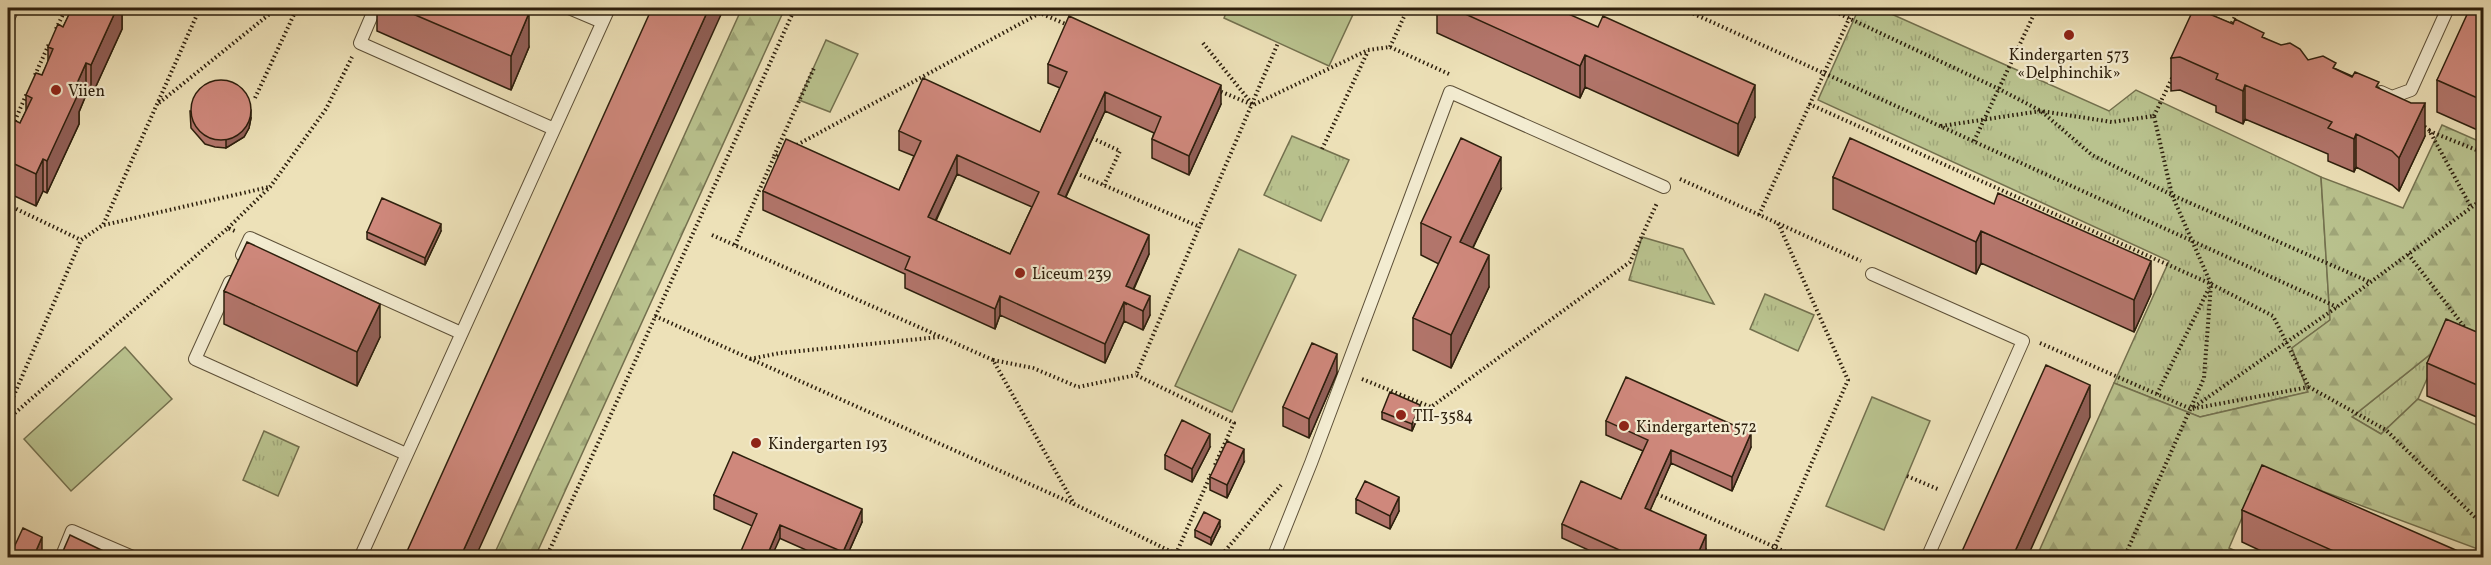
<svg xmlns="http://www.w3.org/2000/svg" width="2491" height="565" font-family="Vollkorn,serif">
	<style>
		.grass { fill: url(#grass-tufts); stroke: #73704e; stroke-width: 1.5 }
		.forest { fill: url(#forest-firs); stroke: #73704e; stroke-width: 1.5 }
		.garden { fill: #b9c28e; stroke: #73704e; stroke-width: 1.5 }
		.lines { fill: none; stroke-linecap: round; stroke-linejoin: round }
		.service-casing { stroke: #5d5038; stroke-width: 14 }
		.path { stroke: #2d1f0d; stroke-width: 4; stroke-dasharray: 1.5 3; stroke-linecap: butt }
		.service { stroke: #f3ecd1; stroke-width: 12 }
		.wall { fill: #b2756b; stroke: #2d1f0d; stroke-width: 1.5; fill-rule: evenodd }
		.shaded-wall { fill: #915f57; stroke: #2d1f0d; stroke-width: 1.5 }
		.building { fill: #cf887c; stroke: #2d1f0d; stroke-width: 1.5; fill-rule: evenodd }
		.poi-dot { fill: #8f2418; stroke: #f3ecd1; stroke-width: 2 }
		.labels { text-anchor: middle; stroke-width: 4.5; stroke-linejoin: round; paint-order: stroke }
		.poi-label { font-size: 16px; fill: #2d1f0d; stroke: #f3ecd1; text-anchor: start }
	</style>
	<defs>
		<pattern id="grass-tufts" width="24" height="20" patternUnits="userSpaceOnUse" patternTransform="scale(1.5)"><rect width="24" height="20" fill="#b9c28e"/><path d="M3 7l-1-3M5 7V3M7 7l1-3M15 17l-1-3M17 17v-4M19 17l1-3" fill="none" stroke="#9fa679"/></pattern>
		<pattern id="forest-firs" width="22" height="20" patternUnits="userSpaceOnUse" patternTransform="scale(1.5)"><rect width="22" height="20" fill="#b9c28e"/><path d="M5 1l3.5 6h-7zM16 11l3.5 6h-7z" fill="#9fa679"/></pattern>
	</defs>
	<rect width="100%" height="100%" fill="#ede1b8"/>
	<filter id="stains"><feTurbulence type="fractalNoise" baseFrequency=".00333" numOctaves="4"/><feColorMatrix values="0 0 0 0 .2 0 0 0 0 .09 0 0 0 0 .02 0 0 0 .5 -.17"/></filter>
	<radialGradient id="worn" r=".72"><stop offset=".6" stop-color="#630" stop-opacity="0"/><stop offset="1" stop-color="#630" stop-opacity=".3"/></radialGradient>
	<path class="grass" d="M1859,8H1878L2109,111L2136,90L2321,177L2330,320L2292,348L2308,392L2200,417L2114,383L2169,261L1818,100Z
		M1292,136L1349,160L1321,221L1264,195Z
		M1642,237L1683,249L1714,304L1629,280Z
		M1765,294L1814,315L1798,351L1750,329Z
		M2442,345L2418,399L2381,434L2352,417Z
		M264,431L299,447L278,496L243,480Z"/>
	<path class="forest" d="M742,8H785L535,557H493Z
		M2442,125L2483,143V338L2442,345L2352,417L2381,434L2418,399L2483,428V551L2263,469L2229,548L2249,557L2036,558L2114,383L2200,417L2308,392L2292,348L2330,320L2321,177L2403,208Z"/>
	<path class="garden" d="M1228,8H1356L1329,66L1224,18Z
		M826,40L858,54L830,112L799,100Z
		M1239,249L1296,275L1232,412L1175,386Z
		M125,347L172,399L71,491L24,439Z
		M1872,397L1930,421L1884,530L1826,506Z"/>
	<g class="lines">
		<defs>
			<path id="service" d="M375,8L360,43L554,129
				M569,8L602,22
				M8,19L13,8
				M2381,92L2392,97L2411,90L2448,8
				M242,255L250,238L461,333
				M1872,274L2023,341L1927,558
				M230,282L195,359L406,454
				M61,558L72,531L135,558
				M360,558L609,8
				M1273,558L1311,463L1450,92L1664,187"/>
		</defs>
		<use href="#service" class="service-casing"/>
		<path class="path" d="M1133,8L1144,10L1167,8
			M1681,8L2337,307
			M1827,8L1999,89L2041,111L2092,155L2172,195L2370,282
			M2230,27L2239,8
			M56,29L66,8
			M1203,43L1253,105
			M1390,47L1408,8
			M35,75L49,44
			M1217,90L1253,105L1368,50L1390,47L1449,74
			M255,98L297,8
			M159,103L277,8
			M1809,104L2211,284L2273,316L2309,387L2386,430L2484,526
			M2154,116L2173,76
			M2421,124L2429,130L2471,207
			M13,125L27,93
			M1941,126L2041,111L2112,122L2154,116L2172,195L2211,284L2204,378L2124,558
			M2429,131L2484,153
			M1092,138L1120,151L1104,185
			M1974,141L2037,8
			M793,147L1040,13L1070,26
			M1322,149L1368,51
			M774,156L814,68
			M1076,173L1200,227
			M1680,179L1861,261
			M8,205L81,240
			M1759,215L1854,8
			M104,225L269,187
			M228,228L270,187L326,109L352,57
			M712,235L993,360L1074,504L1176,554L1177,558
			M735,245L774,157L784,152
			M2408,254L2466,329
			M655,316L1074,504
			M2040,343L2191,409L2309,387
			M750,359L780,353L939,337
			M993,360L1033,368L1078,387L1136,375
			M1362,379L1431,407L1630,262L1657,203
			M2157,394L2209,288
			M2194,407L2337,307L2484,198
			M8,409L81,240L103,225L200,8
			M8,419L228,228L235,231
			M1215,465L1234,423L1136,375L1278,43
			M1907,476L1940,490
			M1657,494L1799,558
			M1176,554L1211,474
			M546,558L795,8
			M1219,558L1281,485
			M1770,558L1848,380L1778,223"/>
		<use href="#service" class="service"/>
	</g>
	<path class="wall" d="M69,8H125L122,15V29L91,97L86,95L79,112V124L47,193L43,191L36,206L8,193V136L20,123L26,111V95L42,75L48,62V47L63,27L69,15Z
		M377,8H516L529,47L511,90L377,31Z
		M1437,8H1555L1755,117L1738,156L1585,87L1580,98L1437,33Z
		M2484,8V129L2482,132L2437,112V80Z
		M2202,11L2264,38L2308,60L2336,69L2379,88L2425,136L2399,191L2392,185L2356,167L2354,172L2328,161V154L2245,119L2243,124L2216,112V106L2180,90L2171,91V58Z
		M1048,64L1221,104L1189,175L1152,158V139L1154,133L1105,111L1066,197L1149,254L1134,289L1150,315L1143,330L1124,321L1105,363L1000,315L995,329L905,288V274L763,210V191L899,190L914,156L899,150V131L1040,132L1060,88L1048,83ZM957,174L1032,207L1010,254L936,221Z
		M190,111L251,118L249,128L244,137L226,148L215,147L205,144L191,128Z
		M1833,177L2151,294L2134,332L1981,263L1976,274L1833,209Z
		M1501,189L1473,248L1489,287L1451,368L1413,350V318L1439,264L1421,255V223Z
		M441,231L425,265L367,239V232Z
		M224,291L380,337L357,386L224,324Z
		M2484,335V420L2427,396V363Z
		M1337,373L1309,438L1283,426V407Z
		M1382,412H1420L1412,431L1382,419Z
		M1606,421L1751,447L1732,491L1671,463L1650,510L1706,549L1702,558H1606L1562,538V524L1621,499L1643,451L1606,435Z
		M1210,447L1192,482L1165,469V455Z
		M1244,462L1227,498L1210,490V477Z
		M714,495L862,522L846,558H824L714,509Z
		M1356,499L1399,511L1390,529L1356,513Z
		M2242,510L2467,558H2276L2242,542Z
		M1220,527L1211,545L1195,537V530Z"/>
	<path class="shaded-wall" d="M117,8H125L122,15V29L91,97V65Z
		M709,8H724L475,558H460Z
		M529,13V47L511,90V56Z
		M1585,55V87L1580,98V66Z
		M86,63V95L79,112V124L47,193V161L74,90Z
		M1221,85V104L1189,175V156Z
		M1755,85V117L1738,156V124Z
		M2245,85V119L2243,124V91Z
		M1105,92V111L1058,213V194Z
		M2484,97V129L2482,132V100Z
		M2425,103V136L2399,191V158Z
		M251,111V118L249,128L244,137L226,148V140Z
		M2356,134V167L2354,172V139Z
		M957,155V174L928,236V217Z
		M1501,157V189L1460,274V242Z
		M43,159V191L36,206V174Z
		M441,224V231L425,265V258Z
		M1981,231V263L1976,274V242Z
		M1149,235V254L1126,305V286Z
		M1489,255V287L1451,368V335Z
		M2151,261V294L2134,332V300Z
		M1000,296V315L995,329V309Z
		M1150,296V315L1143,330V311Z
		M1124,302V321L1105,363V344Z
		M380,304V337L357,386V352Z
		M1337,354V373L1309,438V419Z
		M2090,385V417L2027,558H2012Z
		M1420,405V412L1412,431V424Z
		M1751,433V447L1732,491V477Z
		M1210,434V447L1192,482V469Z
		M1244,449V462L1227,498V485Z
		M1671,450V463L1645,522V508Z
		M1399,497V511L1390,529V516Z
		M862,509V522L846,558H843V552Z
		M1220,520V527L1211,545V538Z
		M780,525V538L771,558H766Z
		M1706,535V549L1702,558H1696Z
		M42,537V558H33Z"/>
	<path class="building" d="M72,8H117L91,65L86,63L74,90L79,92L47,161L43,159L36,174L8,161V151L10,145L8,144V136L14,120L20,123L32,98L26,95L36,73L42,75L53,49L48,47L58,24L63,27Z
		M399,8H516L529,13L511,56Z
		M652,8H709L460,558H404Z
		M1452,8H1555L1598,27L1603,16L1755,85L1738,124L1585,55L1580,66Z
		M2194,8H2200L2202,11L2233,24L2235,19L2264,33L2262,37L2281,45L2290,43L2300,49L2308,60L2323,56L2336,63L2333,68L2352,77L2355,72L2379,82L2376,87L2411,103H2425L2399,158L2392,151L2356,134L2354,139L2328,128L2332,122L2245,85L2243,91L2216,79L2218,74L2180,57L2171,58Z
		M2470,8H2484V97L2482,100L2437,80Z
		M1069,16L1221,85L1189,156L1152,139L1161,117L1105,92L1058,194L1149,235L1126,286L1150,296L1143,311L1124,302L1105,344L1000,296L995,309L905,269L910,257L763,191L786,139L899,190L921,141L899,131L923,78L1040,132L1067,72L1048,64ZM957,155L1039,192L1010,254L928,217Z
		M191 110a30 30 0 1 1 60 0a30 30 0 1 1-60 0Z
		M1461,138L1501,157L1460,242L1489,255L1451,335L1413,318L1451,237L1421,223Z
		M1850,138L1994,204L1998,193L2151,261L2134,300L1981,231L1976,242L1833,177Z
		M382,198L441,224L425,258L367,232Z
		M247,242L380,304L357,352L224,291Z
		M2446,319L2484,335V388L2427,363Z
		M1312,343L1337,354L1309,419L1283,407Z
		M2046,365L2090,385L2012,558H1959Z
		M1626,377L1751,433L1732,477L1671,450L1657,481L1645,508L1706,535L1696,558H1637L1562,524L1581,481L1621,499L1648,440L1606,421Z
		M1390,392L1420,405L1412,424L1382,412Z
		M1182,420L1210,434L1192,469L1165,455Z
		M1227,441L1244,449L1227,485L1210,477Z
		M733,452L862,509L843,552L780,525L766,558H738L757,514L714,495Z
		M2262,465L2467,555L2466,558H2349L2242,510Z
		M1365,481L1399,497L1390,516L1356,499Z
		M1204,512L1220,520L1211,538L1195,530Z
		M23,528L42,537L33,558H9Z
		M70,535L118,558H60Z"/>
	<g class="poi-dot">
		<circle cx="2069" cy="35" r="6"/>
		<circle cx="56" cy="90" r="6"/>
		<circle cx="1020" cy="273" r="6"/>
		<circle cx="1401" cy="415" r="6"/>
		<circle cx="1624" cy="426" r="6"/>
		<circle cx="756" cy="443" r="6"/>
	</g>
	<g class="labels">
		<g class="poi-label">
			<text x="2069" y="60" text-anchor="middle">Kindergarten 573<tspan x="2069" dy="18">«Delphinchik»</tspan></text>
			<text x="68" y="96">Viien</text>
			<text x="1032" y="279">Liceum 239</text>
			<text x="1413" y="421">ТП-3584</text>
			<text x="1636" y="432">Kindergarten 572</text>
			<text x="768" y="449">Kindergarten 193</text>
		</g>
	</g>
	<rect width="2491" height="565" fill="none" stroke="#ede1b8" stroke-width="30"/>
	<rect x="9" y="9" width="2473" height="547" fill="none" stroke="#2d1f0d" stroke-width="3"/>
	<rect x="15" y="15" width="2461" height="535" fill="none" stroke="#2d1f0d" stroke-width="1.5"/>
	<rect width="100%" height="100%" filter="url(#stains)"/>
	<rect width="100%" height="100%" fill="url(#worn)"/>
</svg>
